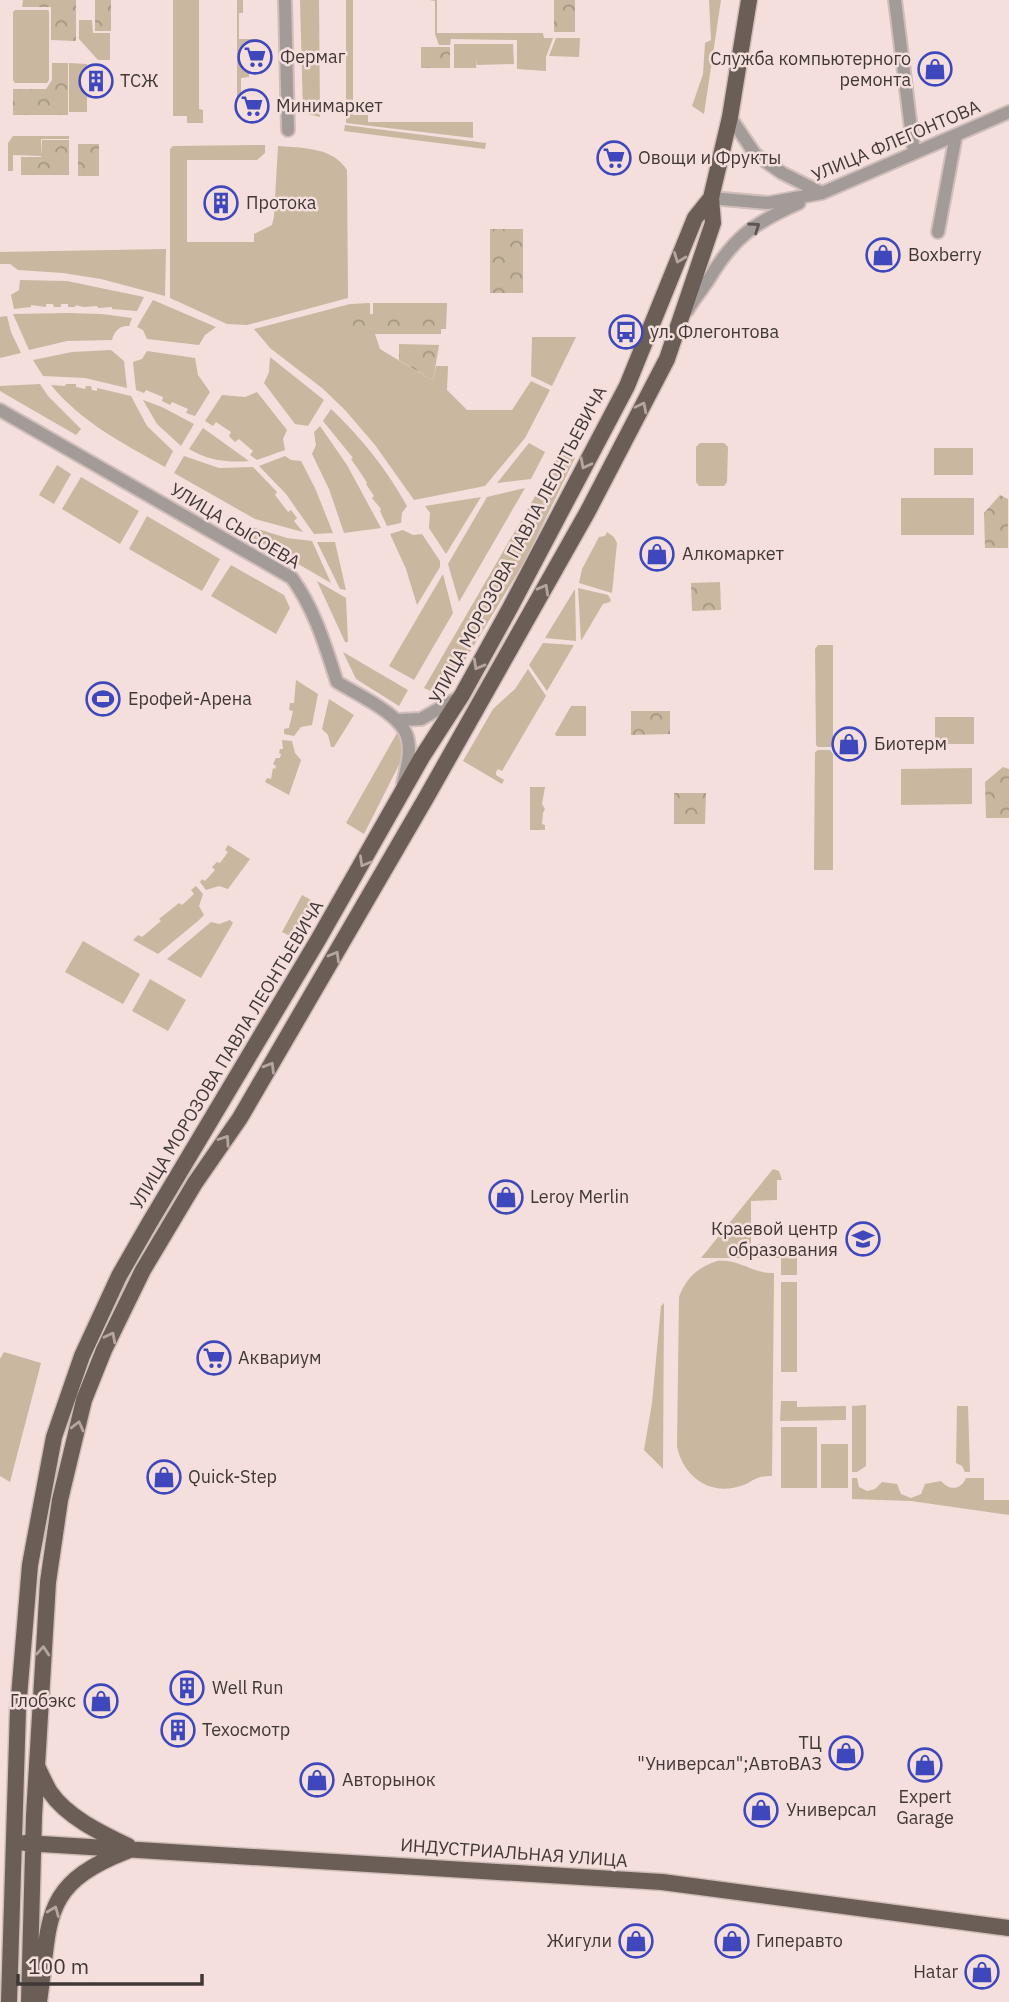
<svg xmlns="http://www.w3.org/2000/svg" width="1009" height="2002" font-family="'IBM Plex Sans',sans-serif">
	<style>
		.green { fill: #c9b79f }
		.park { fill: url(#park-crowns) }
		.lines { fill: none; stroke-linecap: round; stroke-linejoin: round }
		.minor-casing { stroke: #d0bebb; stroke-width: 16 }
		.major-casing { stroke: #d0bebb; stroke-width: 19 }
		.minor { stroke: #a29b97; stroke-width: 12 }
		.major { stroke: #6b5e57; stroke-width: 16 }
		.oneway { stroke: #5d5653 }
		.oneway2 { stroke: #b6a5a0 }
		.labels { text-anchor: middle; stroke-width: 5; stroke-linejoin: round; paint-order: stroke }
		.poi-label { font-size: 18px; fill: #403836; stroke: #f4dfdc; text-anchor: start }
		.street-label { font-size: 18px; fill: #403836; stroke: #f4dfdc }
	</style>
	<defs>
		<pattern id="park-crowns" width="20" height="18" patternUnits="userSpaceOnUse" patternTransform="scale(1.75)"><rect width="20" height="18" fill="#c9b79f"/><path d="M2 6a3 3 0 1 1 6 0M12 15a3 3 0 1 1 6 0" fill="none" stroke="#a59682"/></pattern>
	</defs>
	<rect width="100%" height="100%" fill="#f4dfdc"/>
	<path class="green" d="M173,0H199V109L203,110V123H187V116H173Z
		M237,0H243V13H239V39H258V45L249,46V77L241,78V111H237Z
		M300,0H319L320,117L303,113Z
		M346,0H353V115H368V122H473V138L346,123Z
		M429,0H437V33H543L544,38H553L546,57V71L517,69V40L451,39L450,45H439L435,34V1Z
		M709,0H721L704,114L692,106L703,74L705,43L711,40Z
		M15,10H48L49,12V80L47,83H15L13,80V12Z
		M79,20H92L93,33H110V60H98L79,39Z
		M556,38H580L579,57L549,56Z
		M454,44H513L514,64L477,65V59L476,68H454Z
		M69,63L87,64V112H69Z
		M345,125L486,143L485,149L344,131Z
		M13,136H69V139H41V156L13,155V171H8V143Z
		M265,145V153L257,160H187V242H254V234L272,225L274,216L278,146C302,148 333,147 347,170L348,298L247,325L227,324L170,298V149L173,146Z
		M166,249L165,296L101,279L63,273L18,270L10,264H0V252Z
		M20,280L67,281L144,297L137,311L112,309V307L98,308L97,306L83,307L76,305L75,307H68V304H61V307H54L53,304H46V307L31,305V307L14,309L11,295L19,290Z
		M153,300L216,327L205,335L199,345L147,339L143,330L137,327Z
		M370,303V314H353V333L375,334L380,349L433,381L436,366H448L447,390L467,410H512L531,381L550,390L525,438L485,486L414,500L375,445L345,410L322,388L270,348L254,329L350,304Z
		M373,303H447L446,329H441V314L408,330H402V314H373Z
		M67,313L102,314L132,318L129,326C120,325 114,331 112,340L67,341L29,350L13,314Z
		M7,316L11,332L21,353L0,358V317Z
		M532,337H576L552,386L531,376Z
		M111,350L124,361L127,388L85,378L43,376L33,360L72,352Z
		M147,351L195,358L198,375L210,392L195,416L186,413L188,409L172,402L170,405L162,401L163,397L146,390L144,393L136,390L133,362L142,359Z
		M270,357L324,400L308,426L295,424L264,383L269,372Z
		M40,384L48,396L81,429L76,435L0,391V386Z
		M66,384H76V387L85,389L86,386H91L92,390L97,391V388L131,396L147,426L173,451L165,467C123,443 82,423 51,385L65,386Z
		M257,392L287,430L283,439L285,450L257,460L250,455L253,451L239,439L235,442L229,436L231,432L216,422L213,426L205,421L222,395L245,397Z
		M143,400L162,407L194,424L181,446L157,424Z
		M331,409C361,437 387,470 407,506L402,513L401,523L387,526L380,511L381,509L372,498L374,496L366,484L367,483C362,474 357,468 351,459L353,458L323,421Z
		M320,426L347,465L381,528L344,533L329,489L312,454L316,445L314,432Z
		M203,428L249,461C228,463 207,460 189,449Z
		M529,443L545,452L531,479L497,483Z
		M700,443H724L728,447L727,482L724,486H699L696,482V447Z
		M934,448H973V475H934Z
		M573,454L575,458L526,559L443,697L424,688L559,455Z
		M184,456L219,468L253,467L277,492L275,495L288,512L291,510L297,518L294,521L303,532L255,519L174,473Z
		M285,456L291,460L301,461L315,488L333,533L314,534L286,494L259,466Z
		M57,465L71,474L54,504L39,495Z
		M81,477L139,511L120,544L62,509Z
		M525,488L459,602L448,564L487,497Z
		M481,497L446,554L429,528L430,513L425,506Z
		M901,498H974V535H901Z
		M147,516L220,559L202,591L129,549Z
		M252,527L287,538L312,541L331,583L248,535Z
		M403,530L413,535L422,534L440,561V567L417,605L406,569L390,534Z
		M607,532L614,537L617,543L612,593L579,583L582,569L599,537L605,536Z
		M317,542H335L346,590L340,589Z
		M231,565L284,595L290,608L276,634L211,596Z
		M443,574L453,613L414,680L389,666Z
		M317,581L346,598L348,642H345Z
		M578,588L608,595L611,600L610,602L603,604L581,641Z
		M575,589L576,641L545,638Z
		M543,643L574,645L547,691L529,665Z
		M818,645H833V745L831,747H818L816,745L815,649Z
		M343,652L408,690L399,706L356,679Z
		M528,669L546,696L502,771L498,769L496,772V775L504,780L502,784L463,761L493,709L515,689Z
		M296,680L318,694L312,725L301,727L294,736L284,734V729L289,728L293,711L289,710L290,703H294Z
		M329,699L354,715L334,747H331L328,735L322,729Z
		M571,706H586V736H556L555,734Z
		M935,717H974V744H935Z
		M397,733L403,746L401,761L364,834L346,823Z
		M282,740L292,741L295,753L301,760L289,795L265,782L267,778L271,779L273,768L275,769L276,766L273,764L276,758H280L281,754L279,753L280,749H283Z
		M818,750H830L833,754V870H814L815,752Z
		M972,768V804L901,805V769Z
		M530,787H545L542,804L545,809L543,813L542,824L545,825V830H530Z
		M228,845L250,859L228,889L219,886L206,890L200,882L202,879L205,881L215,870L212,867L217,862L220,863L228,852L225,850Z
		M196,886L203,894L199,906L204,915L198,921L158,954L133,940L138,935L142,937L161,921L159,919L179,903L182,905L194,894L191,890Z
		M302,895L320,905L296,939L282,932Z
		M230,920L233,923L201,978L167,959L211,922L219,924Z
		M83,941L140,974L123,1004L65,972Z
		M150,979L186,1000L168,1031L132,1011Z
		M773,1169L779,1171L782,1180H777V1200L751,1201V1244L795,1246L797,1254V1275H781V1258H701Z
		M717,1261C741,1259 752,1274 774,1273L772,1476C752,1476 754,1483 737,1487C707,1495 682,1474 677,1446L679,1297C686,1278 698,1267 717,1261Z
		M781,1282H797V1372H781Z
		M664,1303L663,1469L644,1450L652,1403L661,1306Z
		M4,1352L41,1363L10,1482L0,1476V1359Z
		M781,1401H797V1407L846,1406V1420L780,1421Z
		M866,1405V1466L857,1472H852V1406Z
		M957,1406H968L970,1472H965L962,1466L956,1463Z
		M781,1427H817V1488H781Z
		M821,1444H848V1488H821Z
		M852,1478H857L859,1487L867,1491L875,1489L882,1482L897,1484L901,1494L911,1498L921,1494L925,1484L941,1481C949,1491 961,1490 966,1478H984V1500H1009V1515L911,1501L852,1499Z"/>
	<path class="park" d="M23,0H76V41L51,40V7H22Z
		M95,0H111V31H95Z
		M554,0H575V32H554Z
		M421,47H450V68H421Z
		M52,63H68V115H13V89H46L52,80Z
		M42,140H69V175H21V157H41Z
		M78,144H99V176H78Z
		M490,229H523V293H490Z
		M353,314H402V330H408V314H441V334H353Z
		M399,344L439,345L433,381L399,360Z
		M1000,495L1008,499V548H985L984,513Z
		M720,582L721,610L692,611L691,583Z
		M631,711H670V734L631,735Z
		M1003,767L1009,769V818H986L985,782Z
		M674,793H706L705,824H674Z"/>
	<g class="lines">
		<defs>
			<path id="minor" d="M285,0L288,130
				M895,0L914,153
				M730,117L755,154L782,173L822,193
				M711,198L768,203L822,193L1009,112
				M938,232L956,135
				M687,311C693,300 702,290 709,279C734,237 754,223 799,203
				M0,410L292,578C315,610 325,645 337,682C358,695 404,715 408,740C411,755 406,770 403,784
				M398,720L421,719L458,698"/>
			<path id="major" d="M37,1766C41,1774 45,1784 50,1792C67,1817 101,1833 128,1846
				M25,1843L662,1882L1009,1928
				M9,2002L18,1709L30,1565L54,1437L82,1356L119,1276L150,1222L318,940L422,757L462,695L510,608L627,386L695,218L711,198
				M29,2002L34,1816L48,1582L60,1500L84,1400L104,1350L143,1270L195,1183L240,1118L426,798L588,511L667,359L713,223L711,198L730,117L749,0
				M39,2002C51,1920 39,1885 127,1851"/>
		</defs>
		<use href="#minor" class="minor-casing"/>
		<use href="#major" class="major-casing"/>
		<use href="#minor" class="minor"/>
		<use href="#major" class="major"/>
	</g>
	<defs><path id="oneway-chevron" d="M-2-3.5L2.5 0L-2 3.5" fill="none" stroke-width="1.6" stroke-linecap="round" stroke-linejoin="round" transform="scale(1.75)"/></defs>
	<use class="oneway" href="#oneway-chevron" transform="translate(755 227) rotate(-35)"/>
	<g class="oneway2">
		<use href="#oneway-chevron" transform="translate(679 258) rotate(111)"/>
		<use href="#oneway-chevron" transform="translate(642 407) rotate(-63)"/>
		<use href="#oneway-chevron" transform="translate(585 464) rotate(118)"/>
		<use href="#oneway-chevron" transform="translate(544 589) rotate(-61)"/>
		<use href="#oneway-chevron" transform="translate(478 665) rotate(119)"/>
		<use href="#oneway-chevron" transform="translate(364 862) rotate(120)"/>
		<use href="#oneway-chevron" transform="translate(335 956) rotate(-60)"/>
		<use href="#oneway-chevron" transform="translate(270 1067) rotate(-59)"/>
		<use href="#oneway-chevron" transform="translate(225 1140) rotate(-56)"/>
		<use href="#oneway-chevron" transform="translate(111 1337) rotate(-63)"/>
		<use href="#oneway-chevron" transform="translate(78 1426) rotate(-76)"/>
		<use href="#oneway-chevron" transform="translate(43 1651) rotate(-86)"/>
		<use href="#oneway-chevron" transform="translate(54 1911) rotate(-68)"/>
	</g>
	<defs>
		<symbol id="supermarket-ring" viewBox="-11 -11 22 22"><circle r="9.5" fill="#f4dfdc" stroke="#3e48bc" stroke-width="1.5"/><path d="M-6-5.5h2.5l.6 2H6L4.5 2H-2.5L-4.4-4H-6ZM-1.5 3.2a1.3 1.3 0 1 0 .1 0ZM3 3.2a1.3 1.3 0 1 0 .1 0Z" fill="#3e48bc"/></symbol>
		<symbol id="shop-ring" viewBox="-11 -11 22 22"><circle r="9.5" fill="#f4dfdc" stroke="#3e48bc" stroke-width="1.5"/><path d="M-5-2.5h2.3a2.7 3.5 0 0 1 5.4 0H5L5.5 6h-11ZM-1.5-2.5h3a1.5 2.3 0 0 0-3 0Z" fill="#3e48bc"/></symbol>
		<symbol id="building-ring" viewBox="-11 -11 22 22"><circle r="9.5" fill="#f4dfdc" stroke="#3e48bc" stroke-width="1.5"/><path d="M-4-6H4V6H1V3H-1V6H-4ZM-2.5-4.3h1.7v1.8h-1.7ZM.8-4.3h1.7v1.8H.8ZM-2.5-1h1.7V.8h-1.7ZM.8-1h1.7V.8H.8Z" fill="#3e48bc"/></symbol>
		<symbol id="bus-ring" viewBox="-11 -11 22 22"><circle r="9.5" fill="#f4dfdc" stroke="#3e48bc" stroke-width="1.5"/><path d="M-5-6H5V4H4V6H2V4H-2V6H-4V4H-5ZM-3.5-4V0h7V-4ZM-3.5 1.2v1.5H-2V1.2ZM2 1.2v1.5H3.5V1.2Z" fill="#3e48bc"/></symbol>
		<symbol id="stadium-ring" viewBox="-11 -11 22 22"><circle r="9.5" fill="#f4dfdc" stroke="#3e48bc" stroke-width="1.5"/><path d="M0-5a6.5 5 0 1 0 0 10a6.5 5 0 1 0 0-10ZM-3.5-1.8h7v3.6h-7Z" fill="#3e48bc"/></symbol>
		<symbol id="school-ring" viewBox="-11 -11 22 22"><circle r="9.5" fill="#f4dfdc" stroke="#3e48bc" stroke-width="1.5"/><path d="M0-5L7-2L0 1L-7-2ZM-4 1L0 2.5L4 1V4Q0 6-4 4Z" fill="#3e48bc"/></symbol>
	</defs>
	<g fill-rule="evenodd">
		<use href="#supermarket-ring" x="236" y="38" width="38" height="38"/>
		<use href="#shop-ring" x="916" y="50" width="38" height="38"/>
		<use href="#building-ring" x="77" y="62" width="38" height="38"/>
		<use href="#supermarket-ring" x="233" y="87" width="38" height="38"/>
		<use href="#supermarket-ring" x="595" y="139" width="38" height="38"/>
		<use href="#building-ring" x="202" y="184" width="38" height="38"/>
		<use href="#shop-ring" x="864" y="236" width="38" height="38"/>
		<use href="#bus-ring" x="607" y="313" width="38" height="38"/>
		<use href="#shop-ring" x="638" y="535" width="38" height="38"/>
		<use href="#stadium-ring" x="84" y="680" width="38" height="38"/>
		<use href="#shop-ring" x="830" y="725" width="38" height="38"/>
		<use href="#shop-ring" x="487" y="1178" width="38" height="38"/>
		<use href="#school-ring" x="844" y="1220" width="38" height="38"/>
		<use href="#supermarket-ring" x="195" y="1339" width="38" height="38"/>
		<use href="#shop-ring" x="145" y="1458" width="38" height="38"/>
		<use href="#building-ring" x="168" y="1669" width="38" height="38"/>
		<use href="#shop-ring" x="82" y="1682" width="38" height="38"/>
		<use href="#building-ring" x="159" y="1711" width="38" height="38"/>
		<use href="#shop-ring" x="827" y="1734" width="38" height="38"/>
		<use href="#shop-ring" x="906" y="1746" width="38" height="38"/>
		<use href="#shop-ring" x="298" y="1761" width="38" height="38"/>
		<use href="#shop-ring" x="742" y="1791" width="38" height="38"/>
		<use href="#shop-ring" x="617" y="1922" width="38" height="38"/>
		<use href="#shop-ring" x="713" y="1922" width="38" height="38"/>
		<use href="#shop-ring" x="963" y="1953" width="38" height="38"/>
	</g>
	<g class="labels">
		<g class="poi-label">
			<text x="280" y="63">Фермаг</text>
			<text x="911" y="65" text-anchor="end">Служба компьютерного<tspan x="911" dy="21">ремонта</tspan></text>
			<text x="120" y="87">ТСЖ</text>
			<text x="276" y="112">Минимаркет</text>
			<text x="638" y="164">Овощи и Фрукты</text>
			<text x="246" y="209">Протока</text>
			<text x="908" y="261">Boxberry</text>
			<text x="650" y="338">ул. Флегонтова</text>
			<text x="682" y="560">Алкомаркет</text>
			<text x="128" y="705">Ерофей-Арена</text>
			<text x="874" y="750">Биотерм</text>
			<text x="530" y="1203">Leroy Merlin</text>
			<text x="838" y="1235" text-anchor="end">Краевой центр<tspan x="838" dy="21">образования</tspan></text>
			<text x="238" y="1364">Аквариум</text>
			<text x="188" y="1483">Quick-Step</text>
			<text x="212" y="1694">Well Run</text>
			<text x="76" y="1707" text-anchor="end">Глобэкс</text>
			<text x="202" y="1736">Техосмотр</text>
			<text x="822" y="1749" text-anchor="end">ТЦ<tspan x="822" dy="21">"Универсал";АвтоВАЗ</tspan></text>
			<text x="342" y="1786">Авторынок</text>
			<text x="925" y="1803" text-anchor="middle">Expert<tspan x="925" dy="21">Garage</tspan></text>
			<text x="786" y="1816">Универсал</text>
			<text x="612" y="1947" text-anchor="end">Жигули</text>
			<text x="756" y="1947">Гиперавто</text>
			<text x="958" y="1978" text-anchor="end">Hatar</text>
		</g>
		<g class="street-label">
			<text transform="translate(896 141) rotate(-23)" y="6">УЛИЦА ФЛЕГОНТОВА</text>
			<text transform="translate(235 526) rotate(31)" y="6">УЛИЦА СЫСОЕВА</text>
			<text transform="translate(518 545) rotate(-62)" y="6">УЛИЦА МОРОЗОВА ПАВЛА ЛЕОНТЬЕВИЧА</text>
			<text transform="translate(227 1055) rotate(-59)" y="6">УЛИЦА МОРОЗОВА ПАВЛА ЛЕОНТЬЕВИЧА</text>
			<text transform="translate(514 1853) rotate(4)" y="6">ИНДУСТРИАЛЬНАЯ УЛИЦА</text>
		</g>
	</g>
	<path d="M18 1974v10h184v-10" fill="none" stroke="#403836" stroke-width="3.5"/>
	<text x="28" y="1974" font-size="21" fill="#403836" stroke="#f4dfdc" stroke-width="5" paint-order="stroke">100 m</text>
</svg>
